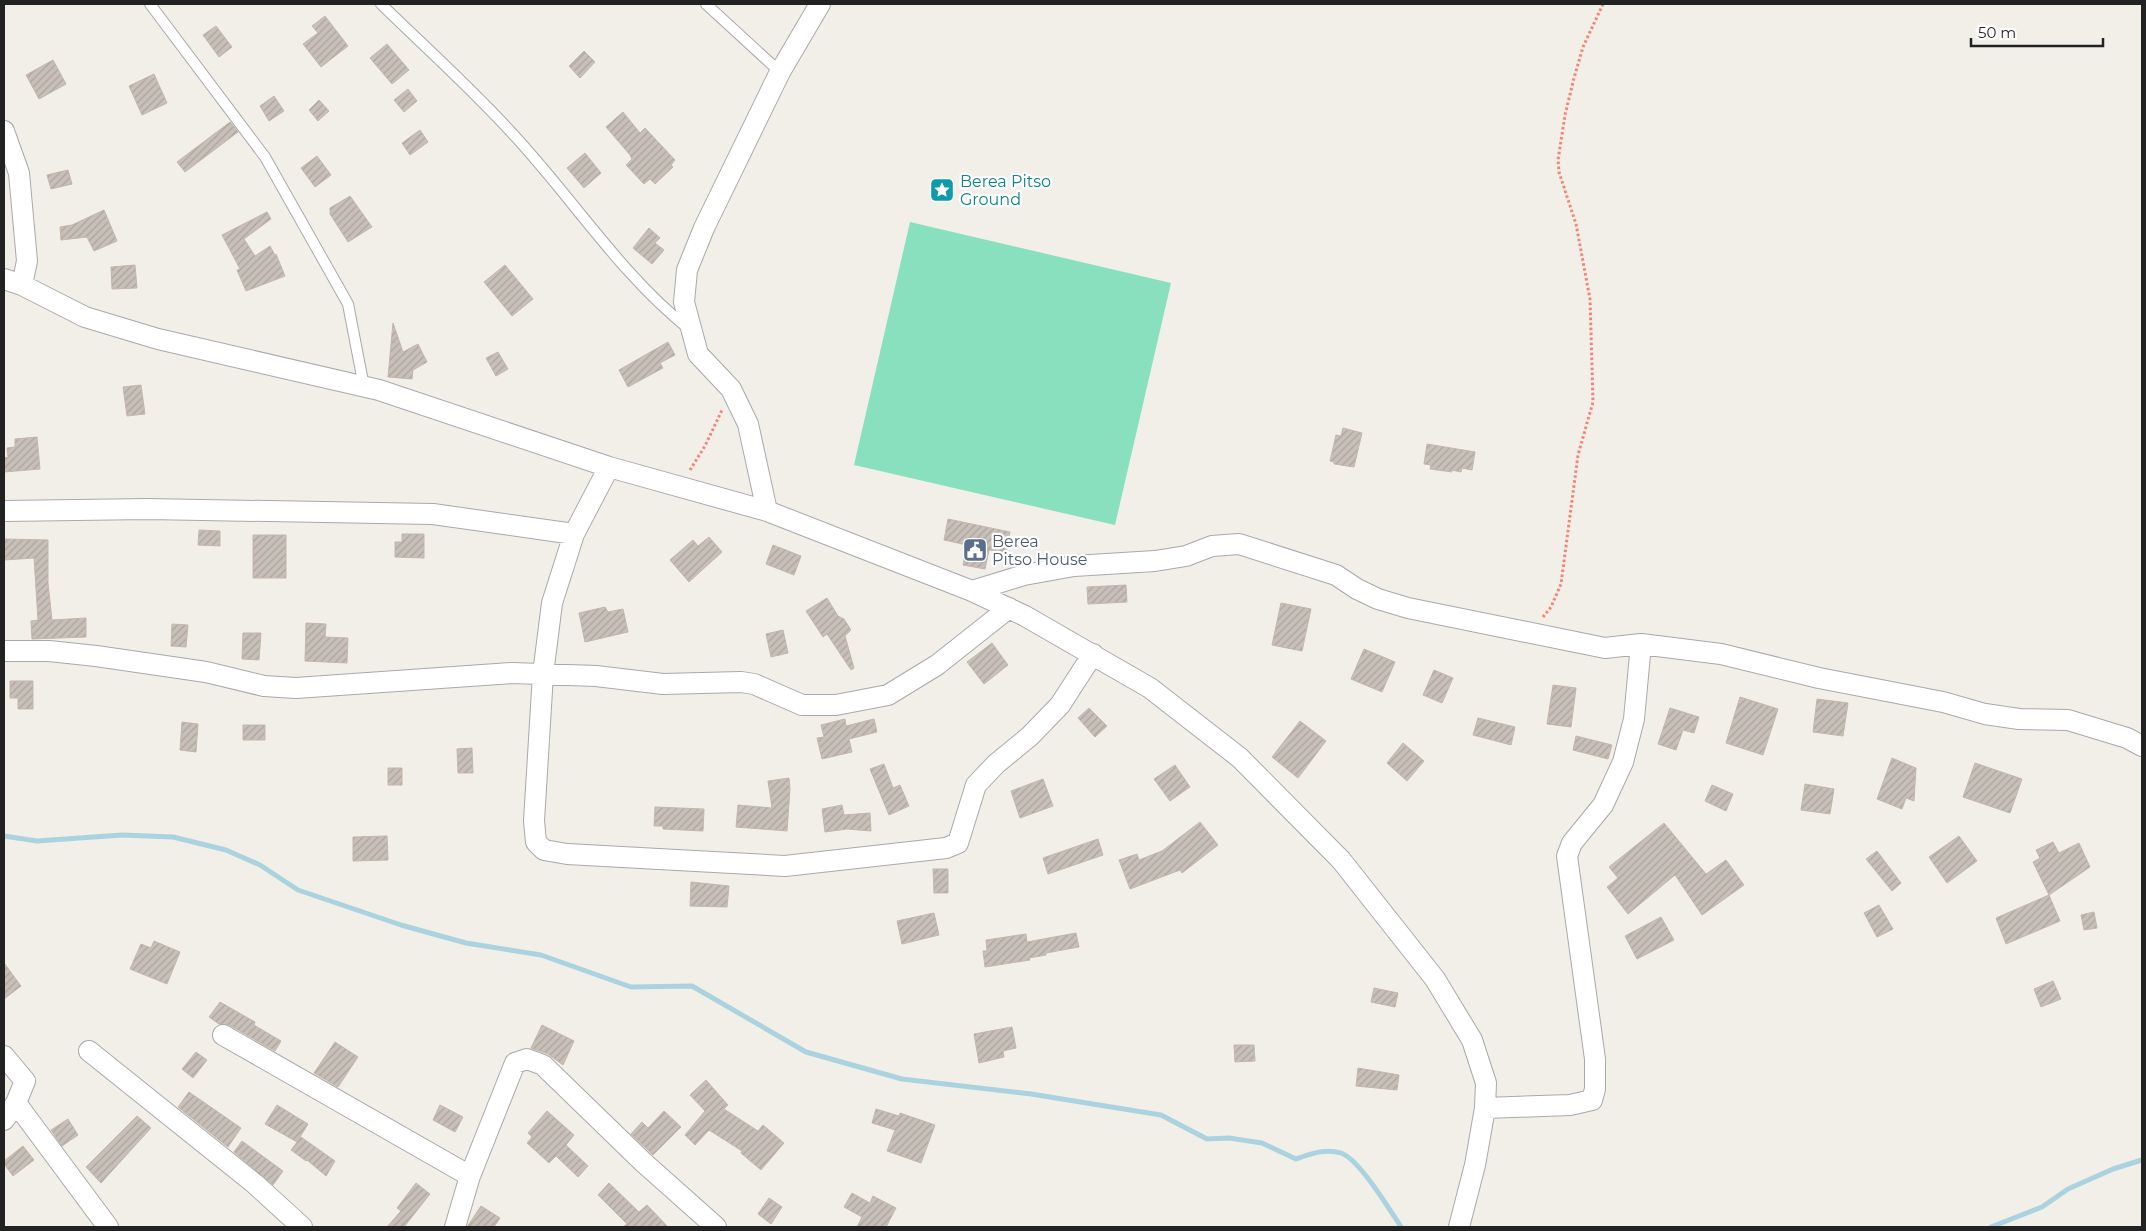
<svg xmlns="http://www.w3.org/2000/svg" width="2146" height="1231" font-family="Montserrat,sans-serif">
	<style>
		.pitch { fill: #88e0be }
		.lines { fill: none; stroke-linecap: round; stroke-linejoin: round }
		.stream { stroke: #aad3df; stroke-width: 5 }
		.building { fill: url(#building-hatch); stroke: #c4b6ab }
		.lane-casing { stroke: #a9a9a9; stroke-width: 12 }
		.street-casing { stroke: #a9a9a9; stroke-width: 22 }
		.path { stroke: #fa8072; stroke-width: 3; stroke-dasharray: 2.5 2.5; stroke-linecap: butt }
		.lane { stroke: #fff; stroke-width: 10 }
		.street { stroke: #fff; stroke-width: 20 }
		.labels { text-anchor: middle; stroke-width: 4.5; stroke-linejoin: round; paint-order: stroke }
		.culture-label { font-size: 16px; fill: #0d838f; stroke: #fff; text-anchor: start }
		.service-label { font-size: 16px; fill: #4e5e75; stroke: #fff; text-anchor: start }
	</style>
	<defs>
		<pattern id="building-hatch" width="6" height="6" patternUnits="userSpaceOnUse" patternTransform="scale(1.25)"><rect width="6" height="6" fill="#c7bfb8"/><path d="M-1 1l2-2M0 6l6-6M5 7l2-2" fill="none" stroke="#aba49e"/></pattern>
	</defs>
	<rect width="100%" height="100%" fill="#f2efe9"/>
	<path class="pitch" d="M910,222L1171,283L1115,525L854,465Z"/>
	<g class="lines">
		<path class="stream" d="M4,836L37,841L122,835L173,837L226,850L260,865L298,890L401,925L466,943L541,955L631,987L692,986L806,1052L902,1079L1031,1094L1161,1115L1207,1139L1229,1138L1262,1143L1296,1159C1310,1154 1326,1148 1341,1153C1359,1159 1390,1210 1401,1227
			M1991,1227L2042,1207L2068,1189L2113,1169L2142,1160"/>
	</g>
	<path class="building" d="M325,16L348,46L321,67L303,44L318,33L312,26Z
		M216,26L232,47L219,57L203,35Z
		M387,44L409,70L392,84L370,58Z
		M584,51L595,62L580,78L569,66Z
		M53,60L66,84L39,99L26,75Z
		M154,74L167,103L142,115L129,86Z
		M408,89L417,101L404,112L394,100Z
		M274,96L284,111L269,121L260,106Z
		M319,100L329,111L318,121L309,110Z
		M623,112L640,133L645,128L675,160L671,165L673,167L655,184L650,179L644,184L626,165L632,159L630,155L606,127Z
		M230,122L238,132L185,172L177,162Z
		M420,130L428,142L410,155L402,143Z
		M585,153L601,173L584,188L567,168Z
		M317,156L331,175L315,187L301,168Z
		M68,170L72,184L51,189L47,175Z
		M350,196L372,227L348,242L330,214V208Z
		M104,210L117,241L94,251L87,237L61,240L60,227L72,225Z
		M267,212L271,219L244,239L255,256L270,246L275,255L276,254L285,276L246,291L237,270L240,269L222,235Z
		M649,228L660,238L655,243L664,250L652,264L633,248Z
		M135,265L137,288L112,289L111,267Z
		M505,265L533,299L512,316L484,282Z
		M393,323L403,352L418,344L427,362L413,370L412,379L388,377Z
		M668,342L675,355L660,363L663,368L628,387L619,370Z
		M498,352L508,369L496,376L486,358Z
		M141,385L145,414L127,416L123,387Z
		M1343,428L1362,433L1354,467L1334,464V462L1330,461L1336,435L1341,436Z
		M37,437L40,469L4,472V458L8,457L7,448L15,447V439Z
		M1427,444L1475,452L1472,470L1462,468L1461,472L1452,470V472L1430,469L1431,465L1424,464Z
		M948,519L1010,532L1006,553L989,550L985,569L963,565L967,545L944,540Z
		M199,530L220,531V546L198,545Z
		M402,534H424V558L395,557V542H402Z
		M253,535H286V578H253Z
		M709,537L722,552L689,582L670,560L693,540L698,546Z
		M4,539L48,540V583L52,620L86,618V637L32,639L31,621L38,620L34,558L4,560Z
		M773,545L801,556L794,575L766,564Z
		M1126,585L1127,602L1088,604L1087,587Z
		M827,598L838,616L844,619L851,630L845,636L854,668L851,670L827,634L823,637L806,611Z
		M1281,603L1311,609L1302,651L1272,645Z
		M605,607L608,612L623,609L628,632L585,642L579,613Z
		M306,623L326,624L325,637L348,638L347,663L305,661Z
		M172,624L188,625L186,647L171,646Z
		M783,630L788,653L771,657L766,634Z
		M243,633H261L259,660L242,659Z
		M992,643L1008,665L984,684L967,662Z
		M1364,649L1395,662L1382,692L1351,679Z
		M1434,670L1453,678L1442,703L1423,695Z
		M10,681H33V709H18V698H10Z
		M1553,685L1576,688L1571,727L1547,724Z
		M1740,697L1778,709L1763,755L1726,743Z
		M1817,699L1848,703L1843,736L1813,732Z
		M1089,708L1107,726L1095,737L1078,718Z
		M1670,708L1699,717L1694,733L1683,730L1676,750L1658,744Z
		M1478,718L1515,727L1511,745L1473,735Z
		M845,719L846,726L874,719L877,732L849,739L852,752L822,759L817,738L824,737L821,725Z
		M1300,721L1326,741L1298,778L1272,757Z
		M182,722L198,724L196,752L180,750Z
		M243,725H265V740H243Z
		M1576,736L1612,745L1608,759L1573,750Z
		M1403,743L1424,761L1407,781L1387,763Z
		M472,748L473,773H458L457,749Z
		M1892,758L1916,768L1914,801L1906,798L1902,809L1877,799Z
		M1975,763L2022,779L2010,813L1963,797Z
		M884,764L893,788L900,785L909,806L889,815L870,769Z
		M1175,765L1190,787L1170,801L1154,779Z
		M388,768H402V785H388Z
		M789,778L790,789L787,831L736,827L738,805L772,808L768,781Z
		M1043,779L1053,806L1020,818L1011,791Z
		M1805,784L1834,789L1830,814L1801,810Z
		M1712,785L1733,794L1726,811L1705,801Z
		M842,805L844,815L870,813L871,831L847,829L825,832L822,809Z
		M655,807L704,809L703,831L663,829V826H654Z
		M1200,822L1218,845L1182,873L1180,870L1130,889L1119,860L1137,854L1139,860L1162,851Z
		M1664,823L1706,874L1726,860L1744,885L1702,915L1675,875L1628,914L1607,887L1618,878L1609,867Z
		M387,836L388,860L353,861V837Z
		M1959,836L1977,861L1947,883L1929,857Z
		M1098,839L1103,855L1048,874L1043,858Z
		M2053,842L2059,853L2079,843L2090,867L2049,895L2033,862L2040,858L2036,850Z
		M1877,851L1901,883L1892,891L1866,859Z
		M933,869H948V893H934Z
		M691,882L729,886L727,907L690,906Z
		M2049,895L2060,921L2006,944L1996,918Z
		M1879,905L1893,929L1877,937L1864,913Z
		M2094,912L2097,928L2084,930L2081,915Z
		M934,913L939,935L902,944L897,921Z
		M1661,917L1674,940L1637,959L1625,936Z
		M1076,933L1079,947L1046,953V955L1029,958L1030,960L985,967L983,951H987L986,940L1026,934L1027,942Z
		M154,941L180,952L167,984L130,969L141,944L151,948Z
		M4,963L21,986L4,999Z
		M2053,981L2061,999L2041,1007L2034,989Z
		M1374,988L1398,993L1395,1007L1371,1002Z
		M220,1002L255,1022L254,1025L281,1041L275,1051L229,1025L219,1024L209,1017Z
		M542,1025L574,1041L563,1065L548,1054L531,1048Z
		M1012,1027L1016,1048L1003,1051L1004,1057L979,1063L974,1034Z
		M335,1042L358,1057L338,1087L314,1073Z
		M1234,1045H1254L1255,1061L1235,1062Z
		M196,1052L207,1060L193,1078L182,1069Z
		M1358,1068L1399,1075L1397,1090L1356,1086Z
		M706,1080L728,1105L724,1109L758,1131L763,1125L784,1143L761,1170L741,1153L742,1151L709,1130L695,1145L685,1135L705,1111L690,1095Z
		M189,1092L241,1128L228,1147L178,1107Z
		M277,1105L308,1124L297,1142L265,1124Z
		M440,1105L463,1117L455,1132L433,1120Z
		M876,1109L899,1116L900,1113L935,1125L921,1163L887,1151L895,1130L872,1123Z
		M547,1111L574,1135L566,1145L588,1166L578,1177L556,1156L549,1163L527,1143L532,1137L528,1133Z
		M664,1111L681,1127L653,1155L631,1134L642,1122L648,1128Z
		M137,1116L151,1128L101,1183L86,1167Z
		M68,1119L78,1135L62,1146L51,1130Z
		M301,1137L335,1161L326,1176L307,1160L306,1161L291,1150Z
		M242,1141L283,1171L273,1185L234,1152Z
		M23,1146L34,1160L13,1176L4,1164V1161Z
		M416,1183L430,1194L404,1227H387L401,1211L397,1208Z
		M609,1183L639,1212L647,1205L668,1227H623L627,1224L598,1195Z
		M852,1193L870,1203L873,1196L896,1208L886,1227H857L862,1217L844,1207Z
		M769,1198L782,1207L771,1224L758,1214Z
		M481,1206L500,1218L494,1227H467Z"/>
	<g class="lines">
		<defs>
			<path id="lane" d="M150,4L265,157L348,304L364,387
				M381,4C424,46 470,87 511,132C572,197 619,273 689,329
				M706,4L780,72"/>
			<path id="street" d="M4,131L19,173L27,261L22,285
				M4,279L22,285L85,317L158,339L379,390L609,467L767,511L972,591L1025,616L1150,688L1240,758L1341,860L1435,979L1472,1040L1486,1083L1485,1108L1475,1165L1459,1227
				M609,467L574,534L552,603L543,674L534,821L536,842L544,850L567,854L785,866L946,848L958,843L976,785L996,764L1030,736L1060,705L1093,654
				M4,511L148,509L433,514L574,534
				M767,511L748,424L731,389L698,354L684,302L687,270L704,228L780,72L820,4
				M972,591L1024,575L1074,566L1155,561L1186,556L1212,546L1239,544L1336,575L1357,589L1378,599L1408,608L1605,648L1641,644L1721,654L1819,678L1943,702L1985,714L2019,719L2068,720L2127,738L2142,746
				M4,651H49L96,656L206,672L264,686L296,688L512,673L596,676L663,684L741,682L754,684L802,705H836L888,695L937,665L1009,608
				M223,1035L470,1176
				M89,1051L255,1184L302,1227
				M4,1056L25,1081L16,1103L4,1120
				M16,1103L108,1227
				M1485,1108L1570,1105L1592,1100L1595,1089V1059L1567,856L1572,843L1603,805L1623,762L1634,719L1641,644
				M455,1227L470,1176L515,1063L527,1059L543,1065L643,1162L716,1227"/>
		</defs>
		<use href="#lane" class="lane-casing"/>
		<use href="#street" class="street-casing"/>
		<path class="path" d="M690,470L705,446L722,410
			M1543,617L1551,607L1561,584L1578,455L1593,402L1590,299L1576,224L1559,172L1558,160L1565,115L1574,78L1583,47L1603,4"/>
		<use href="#lane" class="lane"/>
		<use href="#street" class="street"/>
	</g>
	<defs>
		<symbol id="sight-square" viewBox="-11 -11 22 22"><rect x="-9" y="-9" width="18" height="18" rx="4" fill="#0f9aa8" stroke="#fff"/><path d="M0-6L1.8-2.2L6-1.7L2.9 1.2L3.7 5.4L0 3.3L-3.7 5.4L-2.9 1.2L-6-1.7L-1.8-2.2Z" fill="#fff"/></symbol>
		<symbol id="civic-square" viewBox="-11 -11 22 22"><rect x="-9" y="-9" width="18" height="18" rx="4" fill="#5c6f8a" stroke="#fff"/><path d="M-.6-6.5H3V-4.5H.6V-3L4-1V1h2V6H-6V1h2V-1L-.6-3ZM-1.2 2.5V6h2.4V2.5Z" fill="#fff"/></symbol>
	</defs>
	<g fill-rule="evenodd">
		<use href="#sight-square" x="928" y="176" width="28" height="28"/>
		<use href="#civic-square" x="961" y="536" width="28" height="28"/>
	</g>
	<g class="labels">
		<g class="culture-label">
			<text x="960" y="187">Berea Pitso<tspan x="960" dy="18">Ground</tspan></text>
		</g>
		<g class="service-label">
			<text x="992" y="547">Berea<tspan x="992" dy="18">Pitso House</tspan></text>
		</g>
	</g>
	<rect width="2146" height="1231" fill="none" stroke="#222222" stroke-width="10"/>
	<path d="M1971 38v8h132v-8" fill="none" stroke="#222222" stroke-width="2.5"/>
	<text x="1978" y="38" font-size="15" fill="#222222" stroke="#ffffff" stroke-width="4" paint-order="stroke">50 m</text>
</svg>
